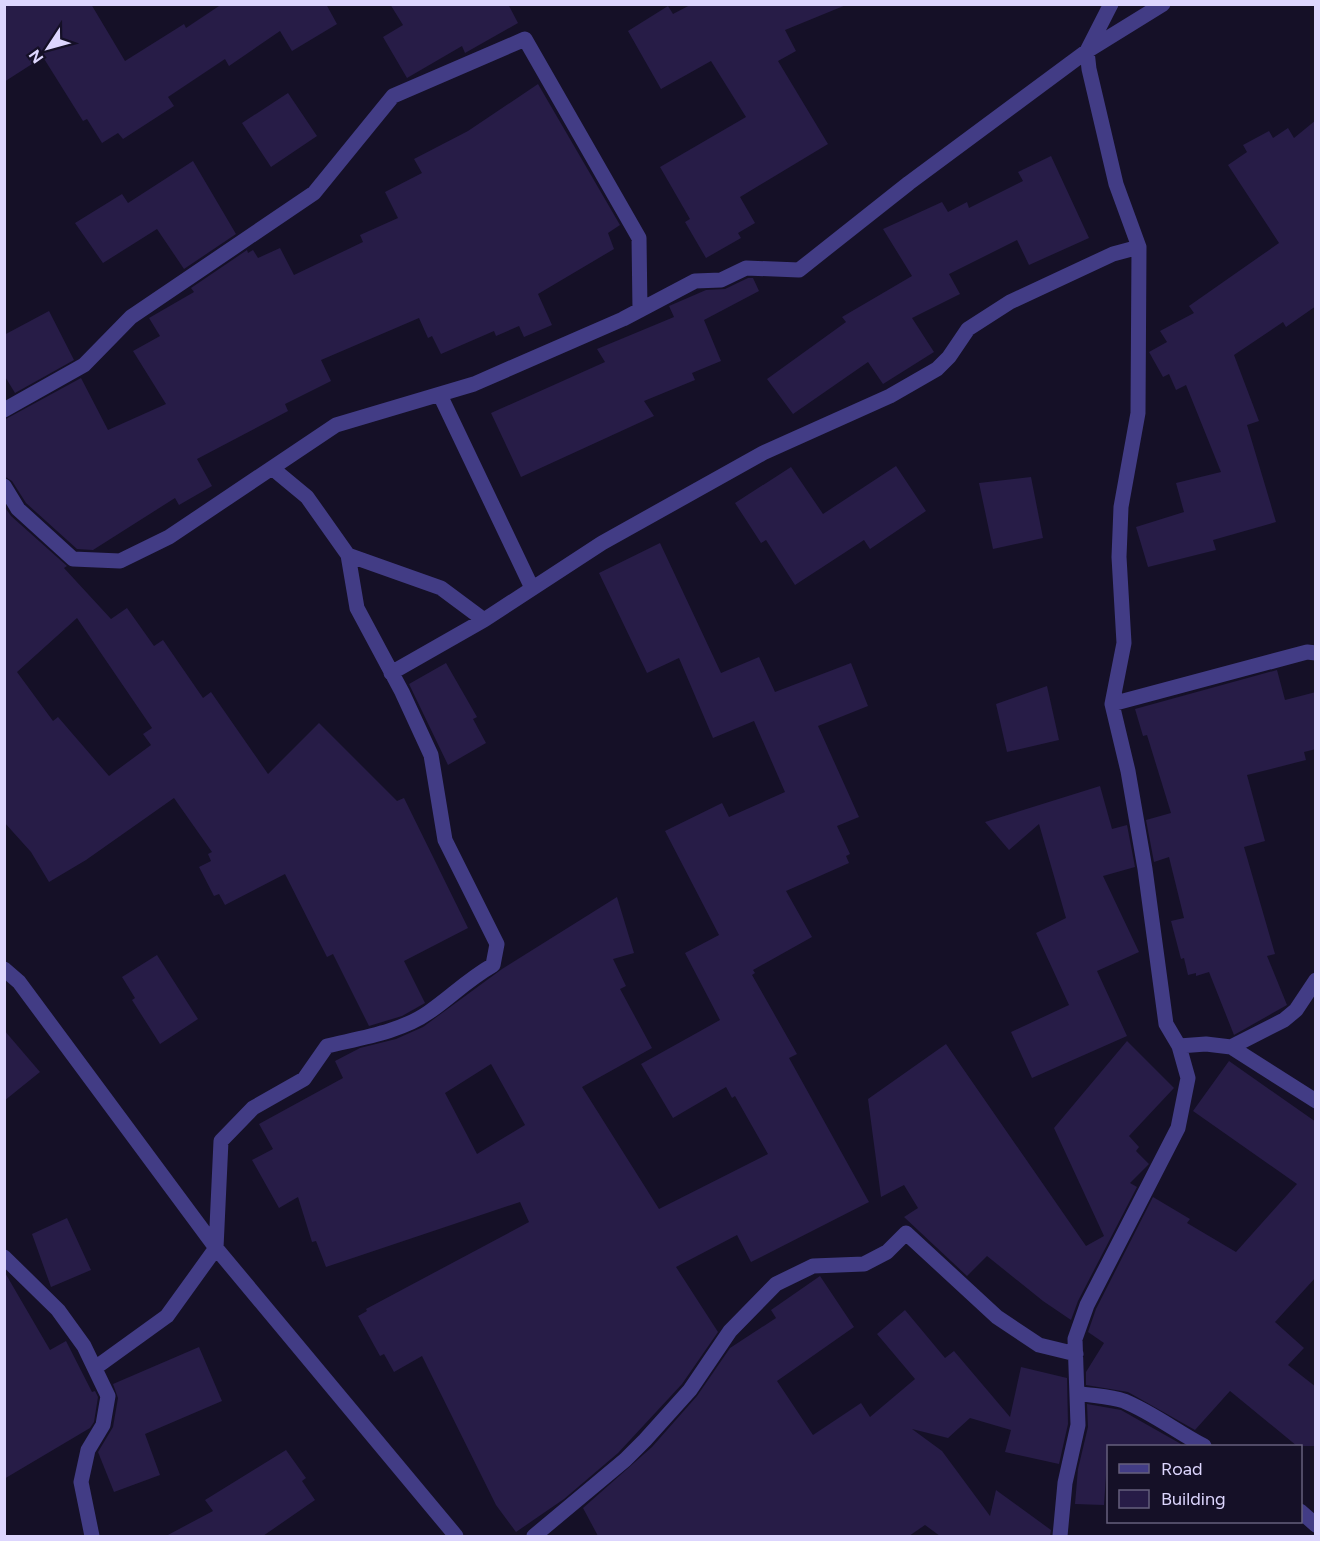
<svg xmlns="http://www.w3.org/2000/svg" width="1320" height="1541" font-family="Figtree,sans-serif">
	<style>
		.building { fill: #271c47; fill-rule: evenodd }
		.lines { fill: none; stroke-linecap: round; stroke-linejoin: round }
		.street { stroke: #423c85; stroke-width: 15 }
	</style>
	<rect width="100%" height="100%" fill="#151027"/>
	<path class="building" d="M4,4H91L125,61L184,24L186,28L222,4H326L337,24L292,51L280,31L229,66L225,59L168,97L174,106L123,139L118,133L102,143L87,119L83,121L43,57L4,82Z
		M390,4H508L518,23L465,53L462,46L407,78L383,37L403,25Z
		M692,4L846,5L785,30L796,51L778,61L828,144L740,197L755,223L738,233L741,238L706,258L685,222L690,219L660,167L746,117L711,61L661,89L628,31L668,6L673,14Z
		M538,84L620,225L608,233L614,249L538,294L552,325L524,337L519,326L496,336L494,331L441,354L432,336L428,338L419,318L321,360L331,381L285,404L288,411L197,459L212,486L179,505L175,498L93,550L77,549L26,503L12,481L4,476V420L81,378L108,430L166,404L133,351L160,336L149,318L194,292L191,288L247,250L248,253L253,250L258,258L280,248L294,275L363,242L360,235L398,218L385,192L422,173L414,159L468,131Z
		M288,93L317,136L271,167L242,123Z
		M1316,120V306L1286,327L1283,322L1234,355L1259,421L1247,425L1276,522L1213,540L1216,550L1148,567L1136,527L1184,512L1176,483L1221,472L1186,385L1176,390L1169,374L1163,377L1149,352L1167,342L1160,331L1194,313L1189,306L1279,243L1228,165L1247,152L1243,145L1269,131L1273,138L1288,128L1294,138Z
		M1051,156L1089,238L1029,265L1017,240L949,274L960,294L912,318L934,352L883,384L868,362L793,414L767,379L846,322L842,317L912,276L883,229L942,202L948,212L967,202L969,208L1023,181L1018,172Z
		M193,161L236,234L184,269L157,229L103,263L75,223L122,194L128,203Z
		M748,278H753L759,291L704,320L721,361L692,373L695,380L644,401L654,416L521,477L491,413L605,362L597,349L674,317L669,306L706,290L725,289Z
		M49,311L74,360L15,393L4,375V335Z
		M896,466L926,511L870,549L864,540L795,585L766,540L761,543L735,503L791,467L823,514Z
		M1031,477L1043,538L993,549L979,483Z
		M4,506L11,516L67,566L64,568L111,619L127,608L154,646L163,640L203,698L211,692L268,774L319,723L397,801L404,798L468,928L404,961L425,1003L402,1016L369,1026L333,954L327,957L285,874L225,905L219,894L214,896L199,867L211,861L208,854L212,852L174,798L86,860L49,882L31,852L4,822ZM77,618L152,728L143,734L151,745L109,776L58,717L53,721L17,672Z
		M660,543L721,673L759,657L775,692L851,663L868,706L818,726L859,817L837,826L850,854L846,856L849,863L786,891L812,937L753,970L755,973L752,975L797,1054L789,1058L869,1202L751,1262L737,1235L676,1267L718,1332L682,1384L618,1453L564,1499L516,1532L496,1505L422,1356L394,1372L384,1354L380,1356L358,1316L367,1311L366,1309L529,1222L520,1202L326,1267L316,1241L312,1242L298,1197L279,1208L252,1160L273,1149L259,1124L343,1078L335,1061L360,1048L396,1039L423,1027L502,969L617,897L634,953L613,959L626,986L620,989L652,1048L582,1087L659,1209L768,1154L735,1096L732,1098L726,1087L673,1118L641,1064L720,1020L685,953L719,935L665,831L722,803L729,817L785,792L754,721L713,738L679,658L647,673L599,573ZM491,1064L525,1125L477,1154L445,1093Z
		M446,663L477,717L473,719L486,743L448,765L409,684Z
		M1277,670L1285,700L1316,692V749L1304,752L1306,760L1247,775L1265,841L1244,847L1275,954L1267,956L1287,1005L1234,1035L1209,972L1196,976V973L1188,975L1184,958L1181,959L1171,921L1184,918L1169,857L1154,862L1146,820L1171,813L1147,735L1143,736L1135,709Z
		M1047,686L1059,740L1007,752L996,704Z
		M1100,786L1112,829L1127,825L1135,867L1103,876L1139,952L1097,971L1127,1036L1032,1078L1011,1032L1069,1005L1036,933L1066,918L1039,824L1009,850L985,822Z
		M157,955L198,1019L160,1044L132,1000L135,998L122,977Z
		M4,1030L40,1072L4,1101Z
		M1127,1041L1174,1088L1129,1136L1139,1147L1136,1151L1149,1164L1130,1183L1137,1187L1078,1301L1071,1320L1043,1301L987,1256L967,1276L904,1217L918,1208L904,1185L881,1197L868,1099L946,1044L1086,1246L1104,1236L1054,1128Z
		M1229,1061L1316,1122V1277L1275,1322L1304,1348L1288,1365L1316,1387V1446H1297L1230,1391L1195,1430L1128,1392L1086,1385V1372L1104,1343L1088,1332L1096,1309L1153,1197L1190,1219L1187,1223L1236,1252L1297,1184L1193,1111Z
		M67,1218L91,1270L51,1287L32,1234Z
		M4,1271L50,1350L66,1341L92,1392L95,1391L98,1397L94,1422L90,1428L4,1479Z
		M820,1276L854,1327L777,1381L813,1435L861,1403L870,1417L915,1379L877,1334L905,1310L945,1358L954,1351L1010,1417L1021,1367L1067,1378L1068,1424L1059,1464L1005,1452L1011,1430L970,1418L948,1438L912,1429L942,1451L990,1516L996,1490L1051,1530L1050,1536H940L925,1525L909,1536H598L583,1508L652,1447L697,1396L730,1348L776,1318L771,1310Z
		M199,1347L222,1401L145,1434L160,1475L114,1492L98,1452L113,1427L118,1398L113,1384Z
		M1087,1404L1121,1410L1181,1444L1179,1446H1108L1104,1505L1075,1504L1078,1469L1088,1427Z
		M286,1450L306,1478L302,1481L315,1500L263,1536H166L213,1511L205,1500Z"/>
	<g class="lines">
		<path class="street" d="M440,395L532,588
			M4,410L84,365L131,317L314,193L393,96L525,39L639,238L640,309
			M272,468L307,497L348,555L441,588L484,620L602,543L763,453L890,396L937,369L949,357L968,329L1010,302L1113,254L1139,247
			M4,486L18,509L73,559L120,561L169,537L336,425L474,384L623,319L695,281L721,280L746,268L799,270L909,183L1087,51L1163,4
			M391,673L484,620
			M1112,704L1307,652L1316,653
			M4,969L19,982L216,1248L456,1536
			M1179,1046L1206,1044L1231,1047L1316,1101
			M1231,1047L1284,1020L1296,1010L1316,980
			M4,1257L58,1310L84,1346L108,1396L103,1425L88,1450L81,1482L92,1536
			M95,1368L167,1316L216,1248L221,1141L253,1108L304,1079L327,1046C360,1038 401,1032 429,1012C452,996 467,980 493,965L497,944L445,840L431,755L402,692L357,608L348,555
			M1077,1393C1092,1396 1110,1396 1124,1401C1153,1413 1177,1432 1204,1446
			M1300,1511L1316,1525
			M534,1536L625,1460L645,1440L690,1390L730,1331L776,1284L813,1266L864,1264L887,1252L906,1233L997,1317L1039,1345L1076,1354
			M1060,1536L1065,1483L1078,1425L1075,1339L1087,1305L1178,1128L1188,1078L1179,1046L1166,1024L1145,869L1128,771L1112,704L1124,643L1119,557L1121,507L1138,413L1139,247L1116,184L1089,69L1087,51L1111,4"/>
	</g>
	<rect width="1320" height="1541" fill="none" stroke="#ddd6fe" stroke-width="12"/>
	<rect x="1107" y="1445" width="195" height="78" fill="#151027" stroke="#655f7d" stroke-width="1.5"/>
	<rect x="1119" y="1464" width="30" height="9" fill="#423c85" stroke="#655f7d" stroke-width="1.5"/>
	<text x="1161" y="1475" font-size="18" fill="#ddd6fe">Road</text>
	<rect x="1119" y="1490" width="30" height="18" fill="#271c47" stroke="#655f7d" stroke-width="1.5"/>
	<text x="1161" y="1505" font-size="18" fill="#ddd6fe">Building</text>
	<g transform="translate(48 48) rotate(234)" stroke="#151027" stroke-width="4.5" paint-order="stroke">
	<path d="M0-4.5L10 22L0 15L-10 22Z" fill="#ddd6fe"/>
	<text y="-9" font-size="16" font-weight="bold" text-anchor="middle" fill="#ddd6fe">N</text>
	</g>
</svg>
